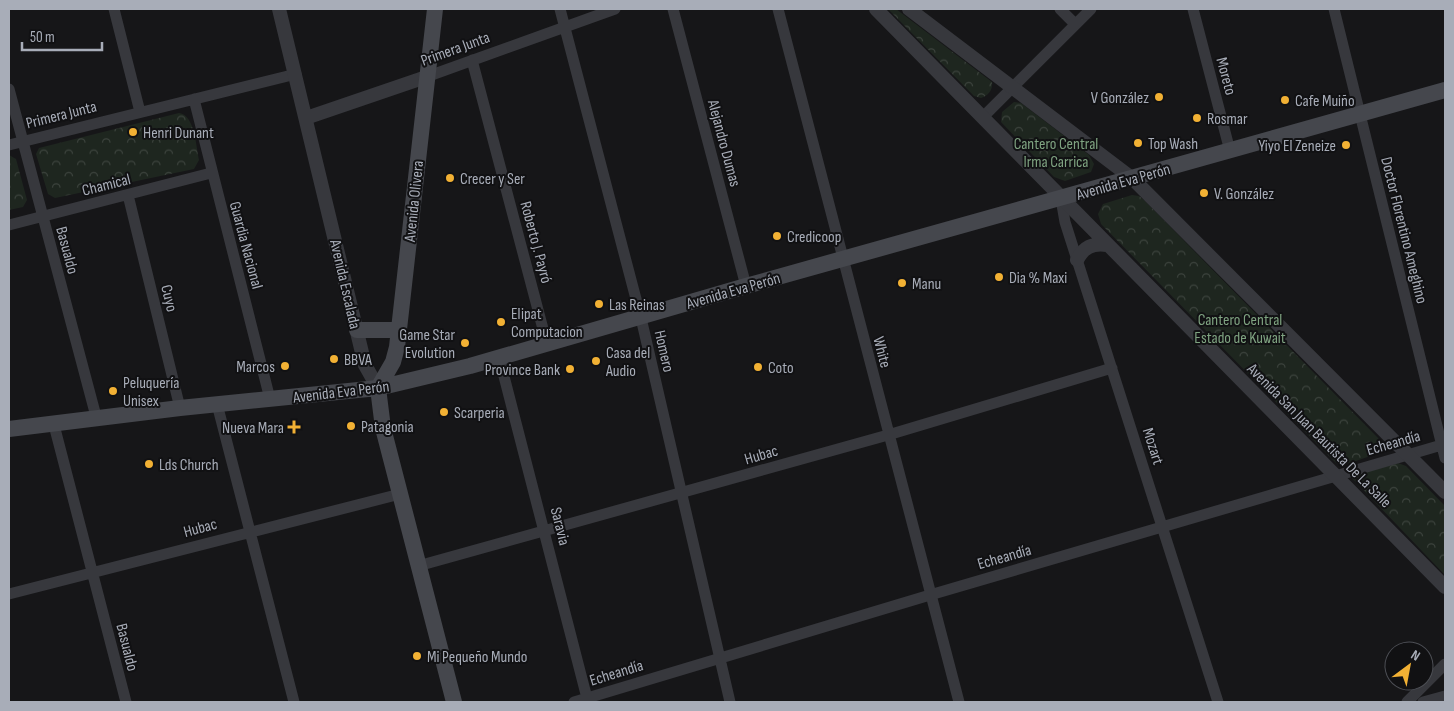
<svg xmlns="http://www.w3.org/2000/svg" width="1454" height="711" font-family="'Sofia Sans Condensed',sans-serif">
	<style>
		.park { fill: url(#park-crowns) }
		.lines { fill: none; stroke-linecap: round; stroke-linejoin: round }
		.minor { stroke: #37383d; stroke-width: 11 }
		.tertiary { stroke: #37383d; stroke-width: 14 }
		.secondary { stroke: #45474d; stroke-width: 16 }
		.poi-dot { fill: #f2b134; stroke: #111113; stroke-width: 2 }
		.labels { text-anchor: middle; stroke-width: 4; stroke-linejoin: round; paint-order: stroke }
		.street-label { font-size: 16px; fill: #a8adb8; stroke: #111113 }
		.poi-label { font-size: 16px; fill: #a8adb8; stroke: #111113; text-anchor: start }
		.park-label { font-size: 16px; fill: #7fa381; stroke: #111113 }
	</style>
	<defs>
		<pattern id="park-crowns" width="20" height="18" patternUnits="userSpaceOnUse" patternTransform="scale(1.25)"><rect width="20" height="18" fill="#1e261f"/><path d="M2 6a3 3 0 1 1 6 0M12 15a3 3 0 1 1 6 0" fill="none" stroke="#3c433d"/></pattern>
	</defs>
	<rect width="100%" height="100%" fill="#161618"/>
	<path class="park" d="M888,9H896L992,82C993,89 989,96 981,98L974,96Z
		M1014,102L1021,103L1089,155L1094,164L1091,172L1065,181L1054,177L1001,122L1002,112Z
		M179,113C195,115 196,147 199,160L194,169L55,198L48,194L36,154L39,148Z
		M9,155L16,159L27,200L23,207L9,210Z
		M1132,195L1139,196L1145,201L1380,440L1384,446L1382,452L1344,465L1336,463L1101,224L1098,214L1103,204Z
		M1398,463L1406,466L1445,506V575L1352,478L1353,476Z"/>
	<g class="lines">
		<path class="minor" d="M114,9L140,112
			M560,9L641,318L730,702
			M673,9L746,286
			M778,9L959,702
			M1060,9L1075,24
			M1193,9L1230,151
			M1334,9L1445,458
			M472,60L547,344
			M426,77L615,9
			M9,89L97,420
			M194,99L270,399
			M984,116L1091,9
			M9,145L296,74
			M128,195L180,408
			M1061,199L1065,222L1218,702
			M9,225L211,173
			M499,357L588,702
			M217,404L294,702
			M54,425L126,702
			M418,566L888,435L1112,368
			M9,594L400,494
			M574,702L930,595L1445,444
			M1407,702L1445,664
			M1423,702L1445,696"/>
		<path class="tertiary" d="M279,9L365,365L378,388
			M876,9L1445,587
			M909,9L1133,179L1445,492
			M306,118L426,77
			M1077,260C1084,247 1092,243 1107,245"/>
		<path class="secondary" d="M357,330H398
			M378,388L393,362L397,347L435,9
			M378,388L383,428L454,702
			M9,429L180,408L378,388L470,366L746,286L1445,90"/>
	</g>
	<g class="poi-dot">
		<circle cx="1159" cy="97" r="5"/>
		<circle cx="1285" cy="100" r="5"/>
		<circle cx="1197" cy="118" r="5"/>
		<circle cx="133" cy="132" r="5"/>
		<circle cx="1138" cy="143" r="5"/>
		<circle cx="1346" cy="145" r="5"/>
		<circle cx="450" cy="178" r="5"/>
		<circle cx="1204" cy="193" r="5"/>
		<circle cx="777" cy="236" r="5"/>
		<circle cx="999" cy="277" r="5"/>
		<circle cx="902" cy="283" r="5"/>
		<circle cx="599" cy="304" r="5"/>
		<circle cx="501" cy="322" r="5"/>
		<circle cx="465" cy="343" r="5"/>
		<circle cx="334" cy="359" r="5"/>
		<circle cx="596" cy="361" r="5"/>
		<circle cx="285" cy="366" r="5"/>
		<circle cx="758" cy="367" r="5"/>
		<circle cx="570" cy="369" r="5"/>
		<circle cx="113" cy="391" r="5"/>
		<circle cx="444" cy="412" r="5"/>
		<circle cx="351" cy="426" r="5"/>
		<path d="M291.5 419.5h5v5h5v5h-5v5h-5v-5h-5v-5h5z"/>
		<circle cx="149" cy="464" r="5"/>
		<circle cx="417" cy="656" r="5"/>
	</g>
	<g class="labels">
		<g class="street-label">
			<text transform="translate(455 48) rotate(-20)" y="6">Primera Junta</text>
			<text transform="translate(1227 76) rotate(75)" y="6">Moreto</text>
			<text transform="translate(61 114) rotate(-14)" y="6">Primera Junta</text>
			<text transform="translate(725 143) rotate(75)" y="6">Alejandro Dumas</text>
			<text transform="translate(1123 181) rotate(-16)" y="6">Avenida Eva Perón</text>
			<text transform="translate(106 184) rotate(-14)" y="6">Chamical</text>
			<text transform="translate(413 201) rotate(-84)" y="6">Avenida Olivera</text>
			<text transform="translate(1405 230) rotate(76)" y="6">Doctor Florentino Ameghino</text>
			<text transform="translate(537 242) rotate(75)" y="6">Roberto J. Payró</text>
			<text transform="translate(247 245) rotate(75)" y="6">Guardia Nacional</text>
			<text transform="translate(68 250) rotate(75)" y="6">Basualdo</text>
			<text transform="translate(346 284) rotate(77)" y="6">Avenida Escalada</text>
			<text transform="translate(733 290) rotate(-16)" y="6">Avenida Eva Perón</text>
			<text transform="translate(170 298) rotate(76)" y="6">Cuyo</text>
			<text transform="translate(665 351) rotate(77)" y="6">Homero</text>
			<text transform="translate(883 352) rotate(75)" y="6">White</text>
			<text transform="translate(341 391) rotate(-7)" y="6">Avenida Eva Perón</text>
			<text transform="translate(1320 435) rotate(45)" y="6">Avenida San Juan Bautista De La Salle</text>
			<text transform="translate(1393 442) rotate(-16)" y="6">Echeandía</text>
			<text transform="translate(1154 446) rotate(72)" y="6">Mozart</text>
			<text transform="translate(761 454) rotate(-16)" y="6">Hubac</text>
			<text transform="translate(561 526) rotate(76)" y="6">Saravia</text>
			<text transform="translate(200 527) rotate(-15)" y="6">Hubac</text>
			<text transform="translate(1004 556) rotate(-16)" y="6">Echeandía</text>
			<text transform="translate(128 647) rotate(76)" y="6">Basualdo</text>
			<text transform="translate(616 672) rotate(-17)" y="6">Echeandía</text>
		</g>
		<g class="poi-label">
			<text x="1149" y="103" text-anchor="end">V González</text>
			<text x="1295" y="106">Cafe Muiño</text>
			<text x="1207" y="124">Rosmar</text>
			<text x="143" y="138">Henri Dunant</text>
			<text x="1148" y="149">Top Wash</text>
			<text x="1336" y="151" text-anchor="end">Yiyo El Zeneize</text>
			<text x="460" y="184">Crecer y Ser</text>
			<text x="1214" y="199">V. González</text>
			<text x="787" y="242">Credicoop</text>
			<text x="1009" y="283">Dia % Maxi</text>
			<text x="912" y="289">Manu</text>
			<text x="609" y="310">Las Reinas</text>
			<text x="511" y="319">Elipat<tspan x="511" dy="18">Computacion</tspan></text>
			<text x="455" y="340" text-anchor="end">Game Star<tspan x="455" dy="18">Evolution</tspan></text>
			<text x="606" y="358">Casa del<tspan x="606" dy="18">Audio</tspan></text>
			<text x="344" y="365">BBVA</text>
			<text x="275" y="372" text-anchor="end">Marcos</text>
			<text x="768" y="373">Coto</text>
			<text x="560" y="375" text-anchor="end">Province Bank</text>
			<text x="123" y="388">Peluquería<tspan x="123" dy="18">Unisex</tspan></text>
			<text x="454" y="418">Scarperia</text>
			<text x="361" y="432">Patagonia</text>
			<text x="284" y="433" text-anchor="end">Nueva Mara</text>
			<text x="159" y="470">Lds Church</text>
			<text x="427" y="662">Mi Pequeño Mundo</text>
		</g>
		<g class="park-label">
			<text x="1056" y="149">Cantero Central<tspan x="1056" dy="18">Irma Carrica</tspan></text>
			<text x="1240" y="325">Cantero Central<tspan x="1240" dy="18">Estado de Kuwait</tspan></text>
		</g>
	</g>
	<rect width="1454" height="711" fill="none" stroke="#a8adb8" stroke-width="20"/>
	<g transform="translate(1409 666) rotate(32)"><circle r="24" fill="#111113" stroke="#4d4f55"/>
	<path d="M0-4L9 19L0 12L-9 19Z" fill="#f2b134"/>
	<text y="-8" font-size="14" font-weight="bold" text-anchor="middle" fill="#a8adb8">N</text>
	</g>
	<path d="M22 42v8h80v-8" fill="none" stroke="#a8adb8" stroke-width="2.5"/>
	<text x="30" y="42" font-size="15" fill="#a8adb8" stroke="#111113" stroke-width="4" paint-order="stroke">50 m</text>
</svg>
